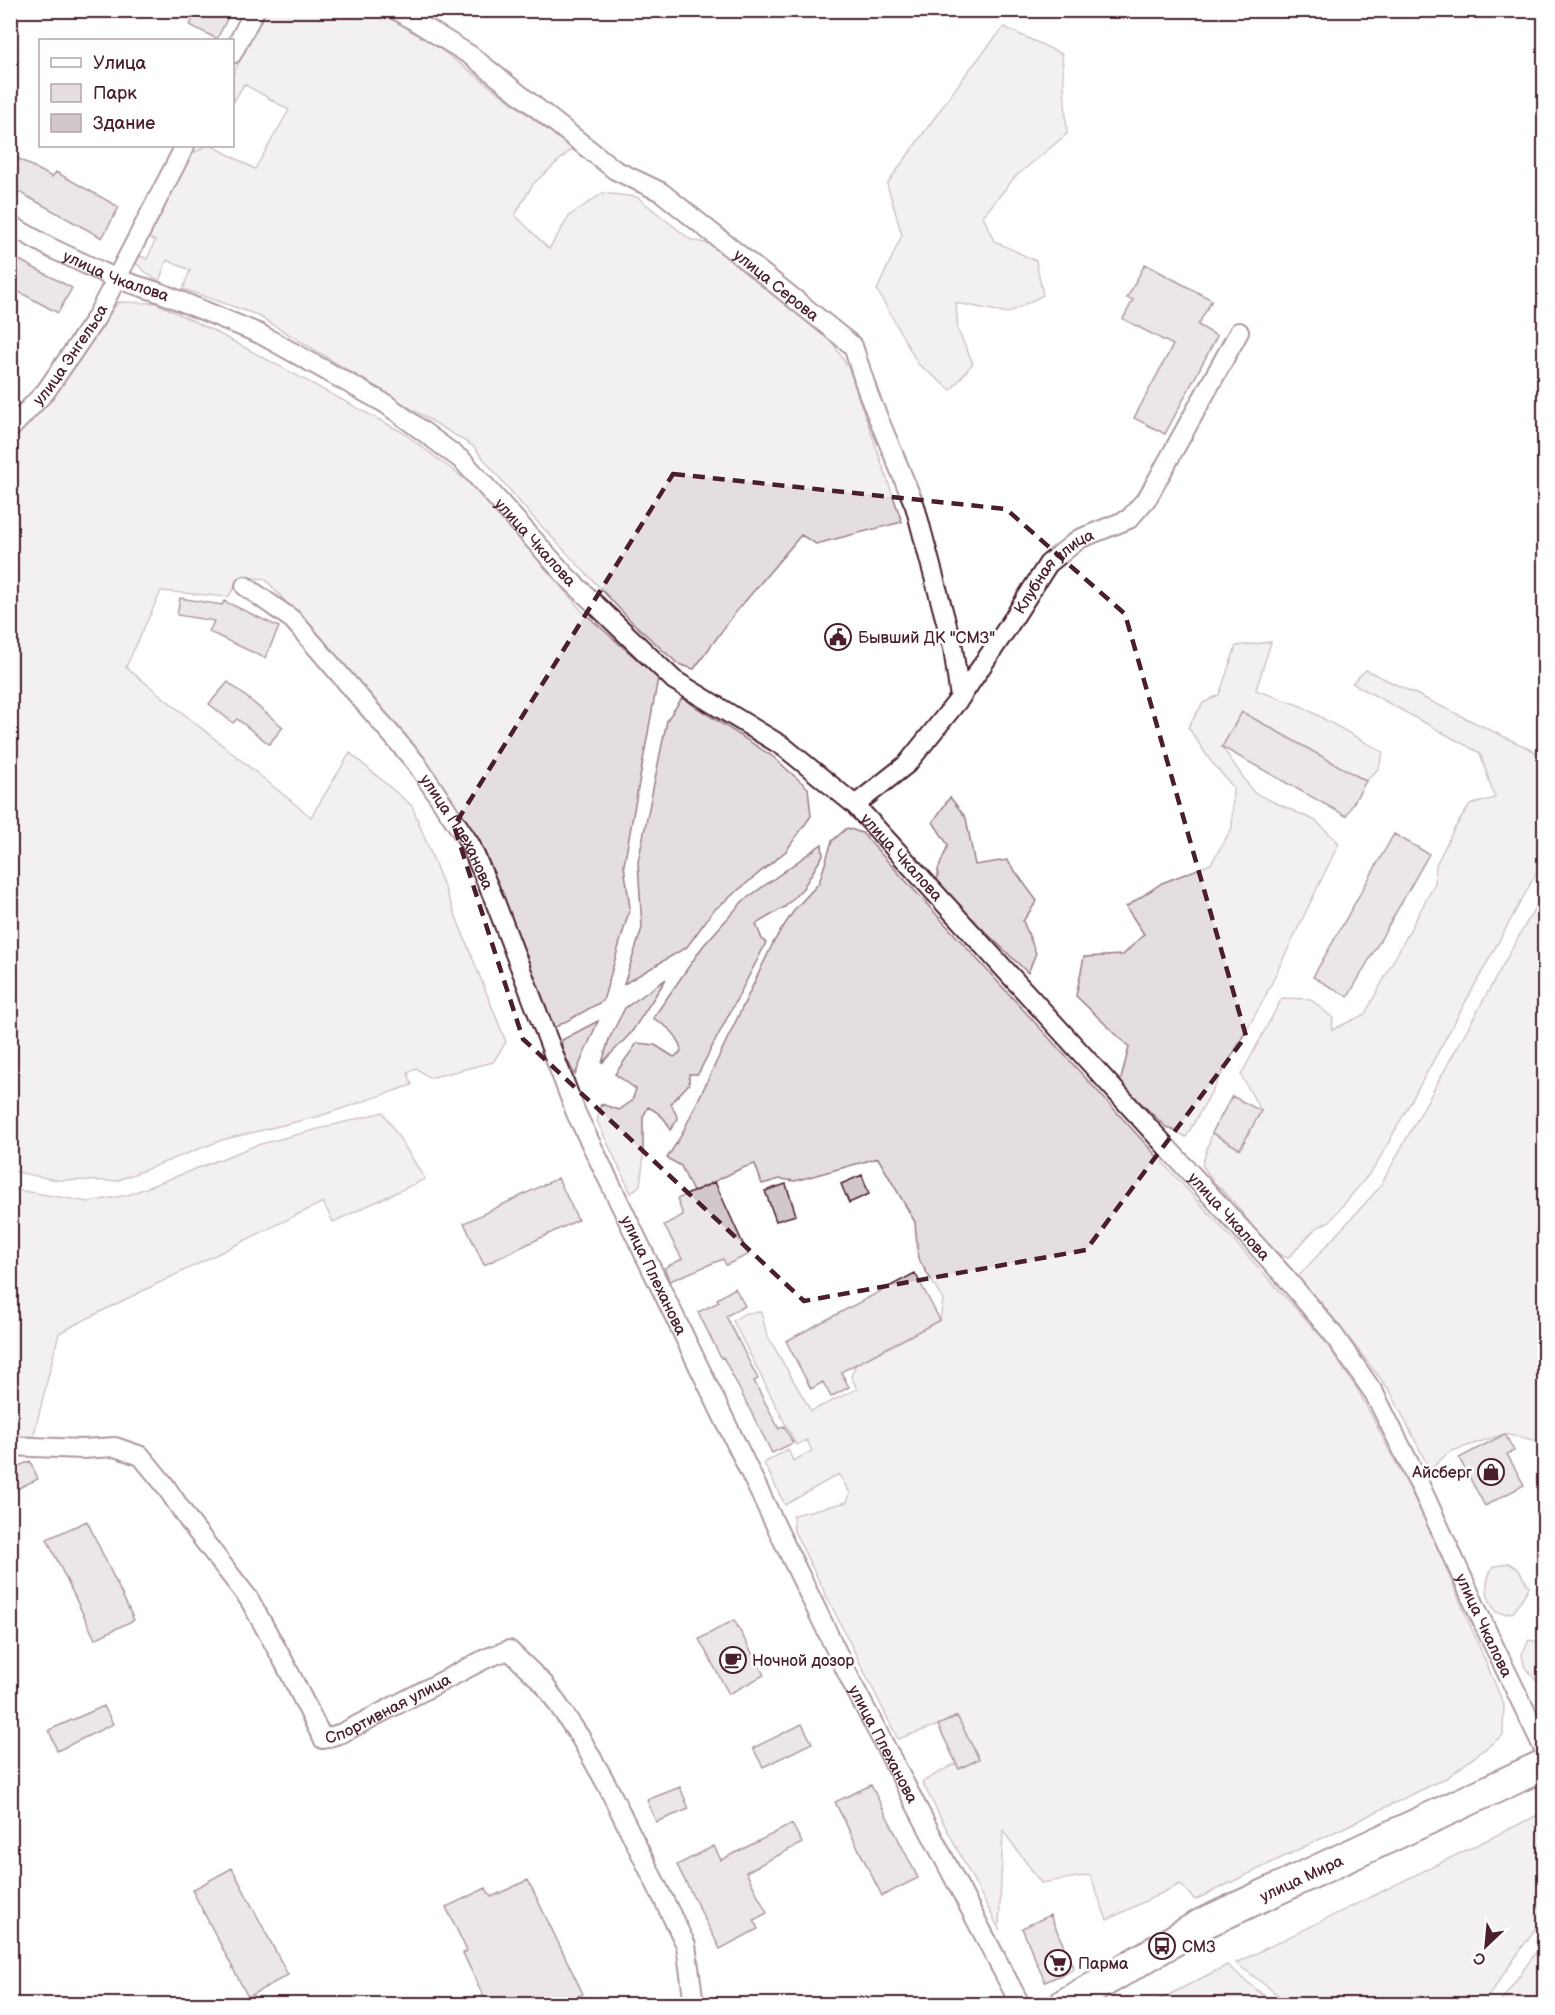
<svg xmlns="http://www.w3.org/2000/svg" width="1555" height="2015" font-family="'Balsamiq Sans',sans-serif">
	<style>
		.green { fill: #e5dee0; stroke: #987e86; stroke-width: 1.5 }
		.building { fill: #d2c7cb; stroke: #4a1f2b; stroke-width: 1.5 }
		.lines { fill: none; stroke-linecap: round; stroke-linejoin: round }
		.minor-casing { stroke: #4a1f2b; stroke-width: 22 }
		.trunk-casing { stroke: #4a1f2b; stroke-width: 34 }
		.minor { stroke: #fff; stroke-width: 18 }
		.trunk { stroke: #fff; stroke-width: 30 }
		.marked { fill: none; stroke: #4a1f2b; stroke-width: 4.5; stroke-dasharray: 12 8; stroke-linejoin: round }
		.labels { text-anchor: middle; stroke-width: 5; stroke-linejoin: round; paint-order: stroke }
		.street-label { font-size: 16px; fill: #4a1f2b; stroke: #fff }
		.poi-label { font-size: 16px; fill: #4a1f2b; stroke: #fff; text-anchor: start }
	</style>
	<rect width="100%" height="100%" fill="#fff"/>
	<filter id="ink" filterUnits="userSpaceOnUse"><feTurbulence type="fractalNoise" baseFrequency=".0167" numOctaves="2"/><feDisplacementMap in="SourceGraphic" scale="12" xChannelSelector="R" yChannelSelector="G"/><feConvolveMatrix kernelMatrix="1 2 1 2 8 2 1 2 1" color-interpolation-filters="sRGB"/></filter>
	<g filter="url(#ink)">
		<path class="green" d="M266,11H374L420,34L573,148L533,184L515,215L549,249L570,215L603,193L637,197L691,240L710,244L833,343L849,369L902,522L816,544L801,535L736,612L694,669L678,664L632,622L528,512L473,446L257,315L183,289L190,270L167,260L159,281L144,271L135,262L139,255L147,259L155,241L146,236L186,157L206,146H213L255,169L289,110L244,84L233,103V74Z
			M1004,27L1062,54L1067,134L1015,177L983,216L994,241L1036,261L1043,295L1008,313L956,303L958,331L973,363L951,390L918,364L877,290L902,235L887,184L966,74Z
			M118,302L156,303L214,331L402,432L478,489L582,611L658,678L624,865L630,908L603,1001L554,1028L499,888L464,822L392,719L265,579L243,577L228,597L161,591L126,667L311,817L350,753L412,806L506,1042L493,1062L430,1078L416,1068L408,1073L412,1085L320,1116L222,1140L116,1181L57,1180L11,1171V436L40,407Z
			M1271,642L1256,690L1301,706L1383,752L1379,768L1366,781L1242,712L1222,747L1254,793L1316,821L1339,843L1263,1001L1186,1137L1166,1127L1120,1083L1129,1047L1076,996L1084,957L1123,955L1144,934L1126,907L1162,883L1211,864L1232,828L1233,787L1210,760L1188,727L1203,703L1219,695L1236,646Z
			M1366,670L1544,756V859L1375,1167L1330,1221L1316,1228L1288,1258L1271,1251L1233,1201L1214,1182L1202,1165L1212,1133L1240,1149L1261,1111L1241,1075L1282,998L1310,999L1333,1018L1332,1030L1365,1014L1435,883L1436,865L1454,829L1470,805L1495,798L1480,753L1352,683Z
			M682,698L772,756L808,788L811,816L786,851L713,911L687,947L624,984L642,928L638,862L667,720Z
			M950,797L966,818L975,865L1007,860L1037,901L1023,921L1036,953L1028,973L937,885L938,870L948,845L933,822Z
			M847,828L862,833L1321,1336L1358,1390L1426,1521L1504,1705L1503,1735L1448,1777L1195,1900L1180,1884L1107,1920L1090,1875L1041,1883L1003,1831L999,1929L922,1782L956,1763L959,1769L978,1759L957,1716L938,1725L898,1739L794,1531L793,1515L847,1502L850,1493L839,1474L785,1505L764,1463L788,1449L793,1461L812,1451L807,1440L796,1445L733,1321L745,1313L761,1312L767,1335L811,1411L857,1389L851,1376L856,1364L940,1320L943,1300L918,1258L915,1222L878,1158L795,1181L780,1179L762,1184L755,1164L742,1168L693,1192L681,1166L667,1158L681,1136L774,941L795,909L819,883L832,841Z
			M822,844L823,855L803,888L785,907L756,924L762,939L766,943L698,1074H689V1084L671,1103L678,1119L670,1130C667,1119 658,1112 648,1107L643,1117V1163L640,1185L631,1193L597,1121L601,1104L619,1110L632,1101L636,1089L615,1074L637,1043L655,1045L674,1057L681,1052C680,1034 666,1026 653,1018L703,946L743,901Z
			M1544,891V1442L1504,1434L1449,1452L1430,1470L1390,1391L1320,1301L1297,1278L1379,1188Z
			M666,979L631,1033L602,1063L609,1039L625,1008Z
			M598,1021L575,1075L562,1050V1040Z
			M383,1112L425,1179L333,1222L323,1202L104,1310L59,1333L33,1438L11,1437V1189L89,1202L128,1195L257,1145Z
			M1508,1563L1518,1569L1529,1587L1514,1612L1505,1614L1496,1612C1486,1597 1483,1583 1493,1567Z
			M1529,1640L1544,1643V1689L1524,1666L1522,1654Z
			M1544,1812V1916L1483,2004H1290L1236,1963Z
			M1536,1952L1544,1970V2004H1499Z
			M1227,1965L1274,2004H1151Z"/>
		<path class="building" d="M197,10H220L229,15L217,39L190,25Z
			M10,154L52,177L56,172L119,207L102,238L10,187Z
			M10,255L72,288L58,313L10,287Z
			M1145,264L1212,300L1198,325L1217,336L1165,434L1134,418L1173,345L1123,319L1133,300L1127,298Z
			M180,598L222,605L224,601L279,627L265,658L209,632L214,621L177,615Z
			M228,682L283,727L269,744L237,719L233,723L209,704Z
			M1242,712L1366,781L1346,816L1222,747Z
			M1394,834L1429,854L1348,997L1313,977Z
			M1232,1096L1261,1111L1240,1149L1212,1133Z
			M862,1175L869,1194L849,1203L841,1184Z
			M558,1178L578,1220L484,1265L464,1223Z
			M715,1182L748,1255L726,1265L723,1259L670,1281L664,1268L682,1259L664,1225L683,1215L677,1199Z
			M786,1184L796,1215L776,1221L765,1191Z
			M915,1273L940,1320L841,1372L849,1387L831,1397L823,1382L811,1389L786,1341Z
			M735,1288L745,1306L726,1316L758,1379L754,1381L779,1429L784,1426L793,1443L772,1453L723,1357L721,1358L698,1312L719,1302L717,1299Z
			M1505,1434L1514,1451L1507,1454L1524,1485L1485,1506L1459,1458Z
			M30,1461L38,1479L10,1492V1470Z
			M87,1521L134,1620L95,1639L47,1539Z
			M734,1620L764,1675L729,1694L699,1639Z
			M104,1706L113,1724L57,1751L49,1730Z
			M957,1716L979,1759L959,1769L938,1725Z
			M802,1724L812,1743L763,1767L753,1748Z
			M871,1785L918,1878L882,1896L835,1802Z
			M680,1787L689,1809L656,1822L647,1800Z
			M792,1824L802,1843L746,1872L767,1913L754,1920L758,1929L720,1949L677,1865L714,1846L721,1860Z
			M232,1868L288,1975L248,1997L192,1890Z
			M528,1880L583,1994L561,2004H487L463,1953L467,1951L446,1907L486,1888L491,1897Z
			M1050,1915L1074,1969L1045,1982L1022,1928Z"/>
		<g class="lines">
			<defs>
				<g id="minor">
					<path id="s1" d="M397,10L470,55L615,170L661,192L853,346L869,396L915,506L953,648L960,698"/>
					<path d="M232,54L255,10"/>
					<path id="s2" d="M10,225L51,248L117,279L161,293L260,334L386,404L463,461L567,577L674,680L784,747L855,805L1286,1278L1333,1334L1374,1393L1418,1481L1491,1640L1544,1749"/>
					<path id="s3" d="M10,429L46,391L96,318L185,146"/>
					<path id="s4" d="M245,586L293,620L416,763L470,844L494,899L576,1113L852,1683L1020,2004"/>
					<path id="s5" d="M855,805L907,764L960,698L1006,630L1048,564L1079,539L1129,519L1148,497L1239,332"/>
					<path id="s6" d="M10,1446L82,1449L115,1447L141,1456L164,1484L191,1524L249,1599L284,1662L323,1739L342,1733L487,1658L509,1650L544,1684L580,1737L607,1785L686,1945L694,2004"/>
				</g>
				<g id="trunk">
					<path id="s7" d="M1065,2004L1202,1924L1544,1765"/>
				</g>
			</defs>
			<use href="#minor" class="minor-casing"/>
			<use href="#trunk" class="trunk-casing"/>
			<use href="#minor" class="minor"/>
			<use href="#trunk" class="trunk"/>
		</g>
	</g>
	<path d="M0 0H1555V2015H0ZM673,474L1006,509L1125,614L1246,1036L1086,1250L804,1301L523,1039L454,826Z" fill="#fff" fill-opacity=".55" fill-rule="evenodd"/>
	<path class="marked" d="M673,474L1006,509L1125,614L1246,1036L1086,1250L804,1301L523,1039L454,826Z"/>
	<defs>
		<symbol id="civic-ring" viewBox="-11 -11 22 22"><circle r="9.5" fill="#fff" stroke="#4a1f2b" stroke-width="1.5"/><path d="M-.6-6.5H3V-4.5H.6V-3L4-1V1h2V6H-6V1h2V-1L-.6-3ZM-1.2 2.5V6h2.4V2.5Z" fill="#4a1f2b"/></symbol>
		<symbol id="shop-ring" viewBox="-11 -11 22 22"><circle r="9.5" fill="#fff" stroke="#4a1f2b" stroke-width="1.5"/><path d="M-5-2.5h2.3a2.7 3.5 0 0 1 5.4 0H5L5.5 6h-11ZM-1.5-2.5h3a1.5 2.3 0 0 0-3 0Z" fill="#4a1f2b"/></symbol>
		<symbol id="cafe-ring" viewBox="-11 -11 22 22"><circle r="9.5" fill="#fff" stroke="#4a1f2b" stroke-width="1.5"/><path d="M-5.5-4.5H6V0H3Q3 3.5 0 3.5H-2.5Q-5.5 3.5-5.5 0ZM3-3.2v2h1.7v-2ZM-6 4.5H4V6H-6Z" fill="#4a1f2b"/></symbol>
		<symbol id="bus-ring" viewBox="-11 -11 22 22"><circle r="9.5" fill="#fff" stroke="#4a1f2b" stroke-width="1.5"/><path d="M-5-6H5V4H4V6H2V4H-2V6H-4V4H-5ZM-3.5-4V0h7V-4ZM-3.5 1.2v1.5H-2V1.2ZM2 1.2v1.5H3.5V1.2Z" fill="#4a1f2b"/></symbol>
		<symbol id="supermarket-ring" viewBox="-11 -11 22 22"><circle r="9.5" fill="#fff" stroke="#4a1f2b" stroke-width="1.5"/><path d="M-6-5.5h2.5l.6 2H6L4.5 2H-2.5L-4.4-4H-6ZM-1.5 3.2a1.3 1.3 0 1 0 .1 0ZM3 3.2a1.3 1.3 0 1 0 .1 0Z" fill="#4a1f2b"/></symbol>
	</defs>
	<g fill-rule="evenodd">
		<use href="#civic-ring" x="823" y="622" width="30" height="30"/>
		<use href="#shop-ring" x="1476" y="1457" width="30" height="30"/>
		<use href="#cafe-ring" x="718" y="1645" width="30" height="30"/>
		<use href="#bus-ring" x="1147" y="1931" width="30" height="30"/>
		<use href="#supermarket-ring" x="1043" y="1948" width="30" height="30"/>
	</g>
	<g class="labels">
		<g class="street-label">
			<text dy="6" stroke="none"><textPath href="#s2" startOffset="118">улица Чкалова</textPath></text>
			<text dy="6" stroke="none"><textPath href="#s1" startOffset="470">улица Серова</textPath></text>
			<text dy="6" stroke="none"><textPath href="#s3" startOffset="96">улица Энгельса</textPath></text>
			<text dy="6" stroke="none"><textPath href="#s2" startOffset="622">улица Чкалова</textPath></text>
			<text dy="6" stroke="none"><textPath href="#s5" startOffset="310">Клубная улица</textPath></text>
			<text dy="6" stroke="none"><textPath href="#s4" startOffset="328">улица Плеханова</textPath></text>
			<text dy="6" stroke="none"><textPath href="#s2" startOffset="1108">улица Чкалова</textPath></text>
			<text dy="6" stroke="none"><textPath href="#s2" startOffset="1594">улица Чкалова</textPath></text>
			<text dy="6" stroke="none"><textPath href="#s4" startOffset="814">улица Плеханова</textPath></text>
			<text dy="6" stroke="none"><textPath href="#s2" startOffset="2080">улица Чкалова</textPath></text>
			<text dy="6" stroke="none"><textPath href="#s6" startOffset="542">Спортивная улица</textPath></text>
			<text dy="6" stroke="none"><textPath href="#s4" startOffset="1336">улица Плеханова</textPath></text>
			<text dy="6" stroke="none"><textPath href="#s7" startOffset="268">улица Мира</textPath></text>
		</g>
		<g class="poi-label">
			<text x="858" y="643">Бывший ДК "СМЗ"</text>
			<text x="1472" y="1478" text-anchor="end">Айсберг</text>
			<text x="752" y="1666">Ночной дозор</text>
			<text x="1182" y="1952">СМЗ</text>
			<text x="1078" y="1969">Парма</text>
		</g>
	</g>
	<rect width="1555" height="2015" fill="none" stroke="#fff" stroke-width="36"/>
	<rect x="18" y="18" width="1519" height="1979" fill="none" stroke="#4a1f2b" stroke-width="2" filter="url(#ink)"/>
	<rect x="39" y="39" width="195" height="108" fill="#ffffff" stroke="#b7a5aa" stroke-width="1.5"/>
	<rect x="51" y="58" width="30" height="9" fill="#ffffff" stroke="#b7a5aa" stroke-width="1.5"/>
	<text x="93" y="69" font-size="18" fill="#4a1f2b">Улица</text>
	<rect x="51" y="84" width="30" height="18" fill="#e5dee0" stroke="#b7a5aa" stroke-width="1.5"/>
	<text x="93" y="99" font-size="18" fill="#4a1f2b">Парк</text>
	<rect x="51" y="114" width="30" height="18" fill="#d2c7cb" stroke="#b7a5aa" stroke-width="1.5"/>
	<text x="93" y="129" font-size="18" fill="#4a1f2b">Здание</text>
	<g transform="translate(1486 1946) rotate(206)" stroke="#ffffff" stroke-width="4.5" paint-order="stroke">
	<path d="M0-4.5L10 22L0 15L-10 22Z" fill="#4a1f2b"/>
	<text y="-9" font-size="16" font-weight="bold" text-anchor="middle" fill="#4a1f2b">С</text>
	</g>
</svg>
